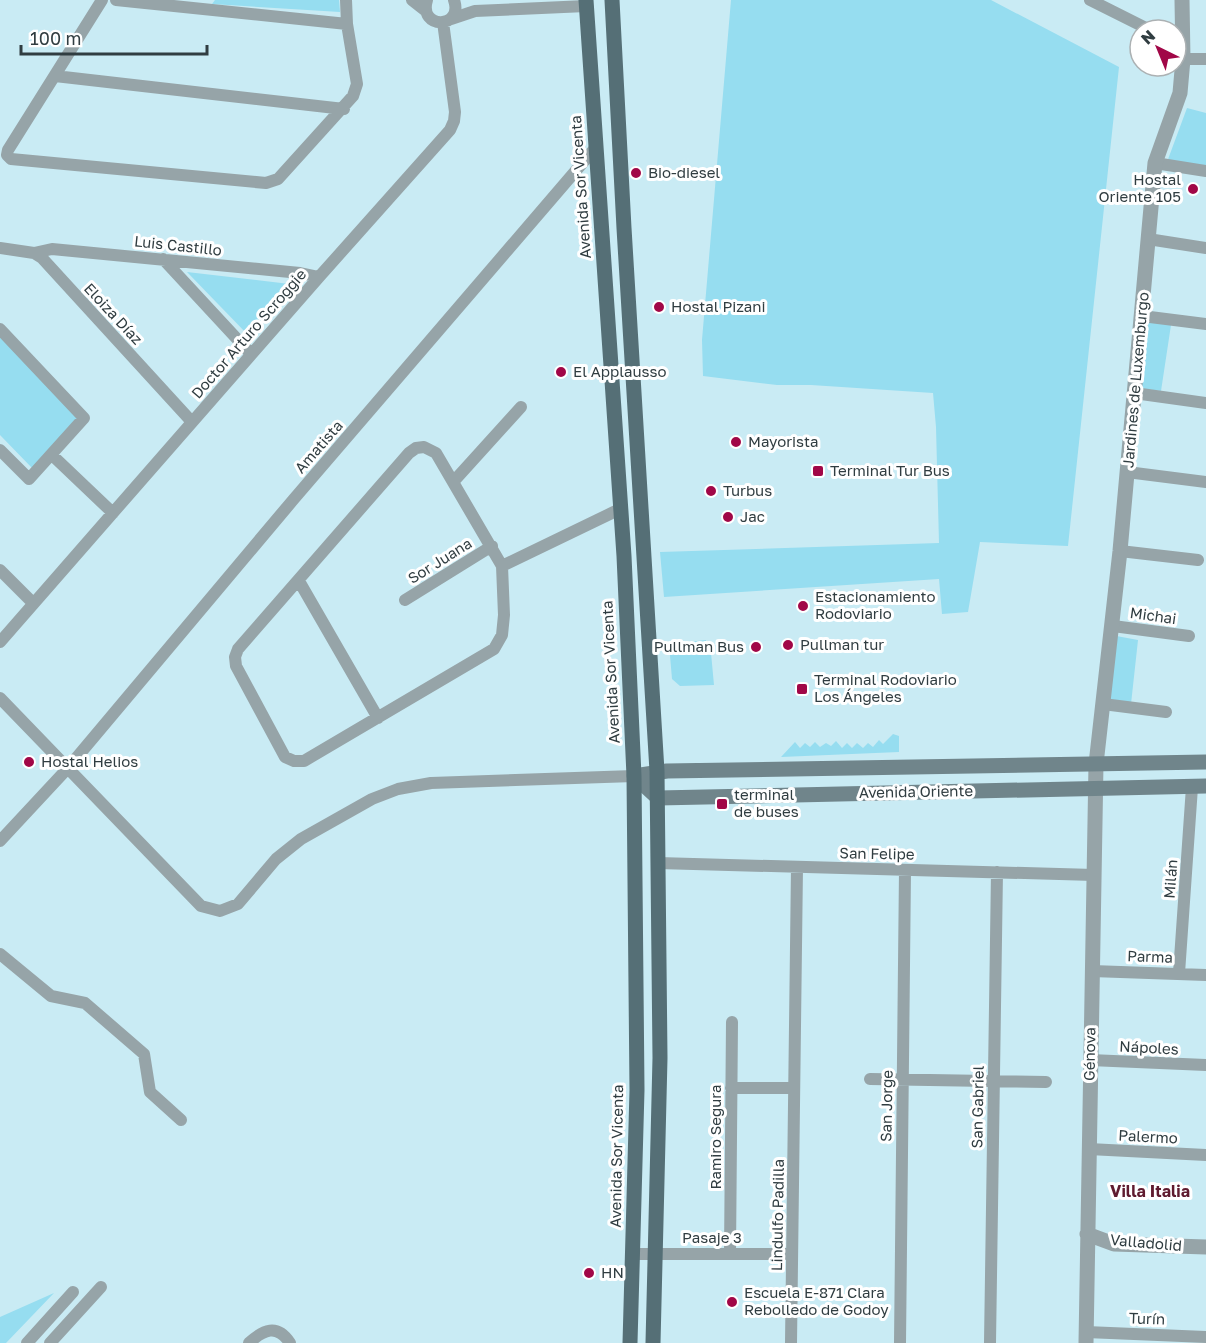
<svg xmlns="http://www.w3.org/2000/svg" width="1206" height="1343" font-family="'Golos Text',sans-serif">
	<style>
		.green { fill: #96ddf0 }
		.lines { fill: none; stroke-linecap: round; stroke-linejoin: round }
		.minor { stroke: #96a4a8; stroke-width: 12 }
		.tertiary { stroke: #96a4a8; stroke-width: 15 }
		.secondary { stroke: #70858b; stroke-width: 15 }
		.primary { stroke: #556f76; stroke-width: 15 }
		.poi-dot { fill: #a10747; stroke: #fff; stroke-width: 2 }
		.labels { text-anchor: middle; stroke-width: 6; stroke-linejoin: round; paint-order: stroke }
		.poi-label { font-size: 15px; fill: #303d41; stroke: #fff; text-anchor: start }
		.street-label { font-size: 15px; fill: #303d41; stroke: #fff }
		.neighbourhood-label { font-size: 16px; font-weight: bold; fill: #5f1b2f; stroke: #fff }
	</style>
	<rect width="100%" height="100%" fill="#c9ebf4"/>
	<path class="green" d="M215,0H339L340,12L212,4Z
		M731,0H991L1119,67L1068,546L980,542L968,612L942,614L939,579L664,597L660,552L939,543L936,427L933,393L811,385H777L703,376L702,340Z
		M1187,108L1206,113V166L1167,162Z
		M187,272L298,285L249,336Z
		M1145,321L1171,325L1161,391L1138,388Z
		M0,334L80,418L33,469L0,435Z
		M1111,635L1138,640L1131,704L1107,700Z
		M706,640V645H719L720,652L711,653L714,685L680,686L672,679L669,644Z
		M893,734L899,736V752L781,757L795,742L800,748L805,743L810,747L815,742L820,747L826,743L831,746L836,741L842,748L847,743L852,748L857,743L863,748L868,743L873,747L879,740L883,744Z
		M54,1293L6,1343H0V1317Z"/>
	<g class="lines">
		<path class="minor" d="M102,0L8,150L7,155L11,159L266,183L278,179L353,96L357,84L347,24L346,0
			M116,0L347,24
			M412,0L426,11
			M427,0C418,30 464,29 454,0
			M1090,0L1150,30
			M451,19L475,11L586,6
			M1183,59H1206
			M55,76L344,109
			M1155,163L1206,171
			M1148,239L1206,248
			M0,248L34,253L42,258L192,422
			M34,253L52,249L300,273L319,277
			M163,259L251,354
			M1142,316L1206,324
			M0,329L84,418L29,479L0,450
			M1134,393L1206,403
			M424,447L436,453L502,566L504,615L502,635L494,649L304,761H294L285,757L236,666L235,657L238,649L409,453L416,448Z
			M52,455L113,513
			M1127,472L1206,482
			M454,481L521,407
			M1120,551L1198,560
			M502,566L620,509
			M0,570L33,603
			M299,581L378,718
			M405,600L492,546
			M1113,626L1189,636
			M0,642L319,277L450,130L454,121L455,112L443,22
			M0,698L201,906L220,911L238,904L276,859L301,839L372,799L398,789L431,783L634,776
			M1103,704L1166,712
			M0,841L67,769L293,500L597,146
			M658,863L1094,875
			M0,954L51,996L85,1003L144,1054L150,1092L181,1120
			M1092,971L1206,975
			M1179,973L1192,787
			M1090,1060L1206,1065
			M870,1079L1046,1082
			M731,1088H794
			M1089,1149L1206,1155
			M730,1253L732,1022
			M633,1254H792
			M1086,1332L1206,1337
			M27,1343L73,1292
			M50,1343L101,1287
			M249,1343C263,1330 277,1323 290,1343
			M791,1343L797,867
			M900,1343L905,870
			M990,1343L997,872"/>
		<path class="tertiary" d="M1087,1234L1114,1244L1206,1247
			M1086,1343L1096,764L1120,551L1155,163L1180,93L1183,59L1182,0"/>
		<path class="secondary" d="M634,776L658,798L1206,786
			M634,776L667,771L1206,762"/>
		<path class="primary" d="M586,0L624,556L634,776L637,1090L630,1343
			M612,0L624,228L657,771L660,1058L653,1343"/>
	</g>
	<g class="poi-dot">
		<circle cx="636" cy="173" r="6"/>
		<circle cx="1193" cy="189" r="6"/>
		<circle cx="659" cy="307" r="6"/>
		<circle cx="561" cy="372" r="6"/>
		<circle cx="736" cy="442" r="6"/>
		<rect x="812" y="465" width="12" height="12" rx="3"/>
		<circle cx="711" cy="491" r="6"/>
		<circle cx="728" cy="517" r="6"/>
		<circle cx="803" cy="606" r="6"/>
		<circle cx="788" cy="645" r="6"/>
		<circle cx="756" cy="647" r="6"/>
		<rect x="796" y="683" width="12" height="12" rx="3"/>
		<circle cx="29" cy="762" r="6"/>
		<rect x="716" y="798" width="12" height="12" rx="3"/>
		<circle cx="589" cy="1273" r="6"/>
		<circle cx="732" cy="1302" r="6"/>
	</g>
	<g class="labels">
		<g class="poi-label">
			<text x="648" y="178">Bio-diesel</text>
			<text x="1181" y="185" text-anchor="end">Hostal<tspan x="1181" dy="17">Oriente 105</tspan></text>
			<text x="671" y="312">Hostal Pizani</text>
			<text x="573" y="377">El Applausso</text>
			<text x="748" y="447">Mayorista</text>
			<text x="830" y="476">Terminal Tur Bus</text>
			<text x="723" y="496">Turbus</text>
			<text x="740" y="522">Jac</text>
			<text x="815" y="602">Estacionamiento<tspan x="815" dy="17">Rodoviario</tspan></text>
			<text x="800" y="650">Pullman tur</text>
			<text x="744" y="652" text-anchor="end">Pullman Bus</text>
			<text x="814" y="685">Terminal Rodoviario<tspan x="814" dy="17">Los Ángeles</tspan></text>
			<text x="41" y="767">Hostal Helios</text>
			<text x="734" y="800">terminal<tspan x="734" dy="17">de buses</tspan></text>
			<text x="601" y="1278">HN</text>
			<text x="744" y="1298">Escuela E-871 Clara<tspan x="744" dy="17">Rebolledo de Godoy</tspan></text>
		</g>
		<g class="street-label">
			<text transform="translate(581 187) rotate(-94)" y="5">Avenida Sor Vicenta</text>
			<text transform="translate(178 246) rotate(6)" y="5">Luis Castillo</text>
			<text transform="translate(113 314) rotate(47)" y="5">Eloiza Díaz</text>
			<text transform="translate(249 334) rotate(-49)" y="5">Doctor Arturo Scroggie</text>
			<text transform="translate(1136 380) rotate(-85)" y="5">Jardines de Luxemburgo</text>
			<text transform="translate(319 447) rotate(-49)" y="5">Amatista</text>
			<text transform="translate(440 561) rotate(-32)" y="5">Sor Juana</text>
			<text transform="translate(1153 616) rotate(8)" y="5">Michai</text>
			<text transform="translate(611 672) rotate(-93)" y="5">Avenida Sor Vicenta</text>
			<text transform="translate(916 792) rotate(-1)" y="5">Avenida Oriente</text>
			<text transform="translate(877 854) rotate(1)" y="5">San Felipe</text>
			<text transform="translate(1171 879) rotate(-86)" y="5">Milán</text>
			<text transform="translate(1150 957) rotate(2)" y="5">Parma</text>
			<text transform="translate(1149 1048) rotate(3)" y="5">Nápoles</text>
			<text transform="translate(1090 1054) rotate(-89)" y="5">Génova</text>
			<text transform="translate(887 1106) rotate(-89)" y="5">San Jorge</text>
			<text transform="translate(978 1107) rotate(-89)" y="5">San Gabriel</text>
			<text transform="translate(716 1137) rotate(-90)" y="5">Ramiro Segura</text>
			<text transform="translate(1148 1137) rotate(3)" y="5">Palermo</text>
			<text transform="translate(617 1156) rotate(-89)" y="5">Avenida Sor Vicenta</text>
			<text transform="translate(778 1215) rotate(-89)" y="5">Lindulfo Padilla</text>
			<text x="712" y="1243">Pasaje 3</text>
			<text transform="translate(1146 1243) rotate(5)" y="5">Valladolid</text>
			<text transform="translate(1147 1319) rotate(2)" y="5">Turín</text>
		</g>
		<g class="neighbourhood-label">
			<text x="1150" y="1197">Villa Italia</text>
		</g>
	</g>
	<g transform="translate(1158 48) rotate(317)"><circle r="28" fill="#ffffff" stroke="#acb1b3" stroke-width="1.5"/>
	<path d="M0-4.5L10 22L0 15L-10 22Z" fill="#a10747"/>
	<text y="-9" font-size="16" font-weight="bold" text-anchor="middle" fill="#303d41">N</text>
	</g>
	<path d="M21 45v9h186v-9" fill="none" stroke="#303d41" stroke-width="3"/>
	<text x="30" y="45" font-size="18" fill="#303d41" stroke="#ffffff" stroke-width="4.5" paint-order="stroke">100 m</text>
</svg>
